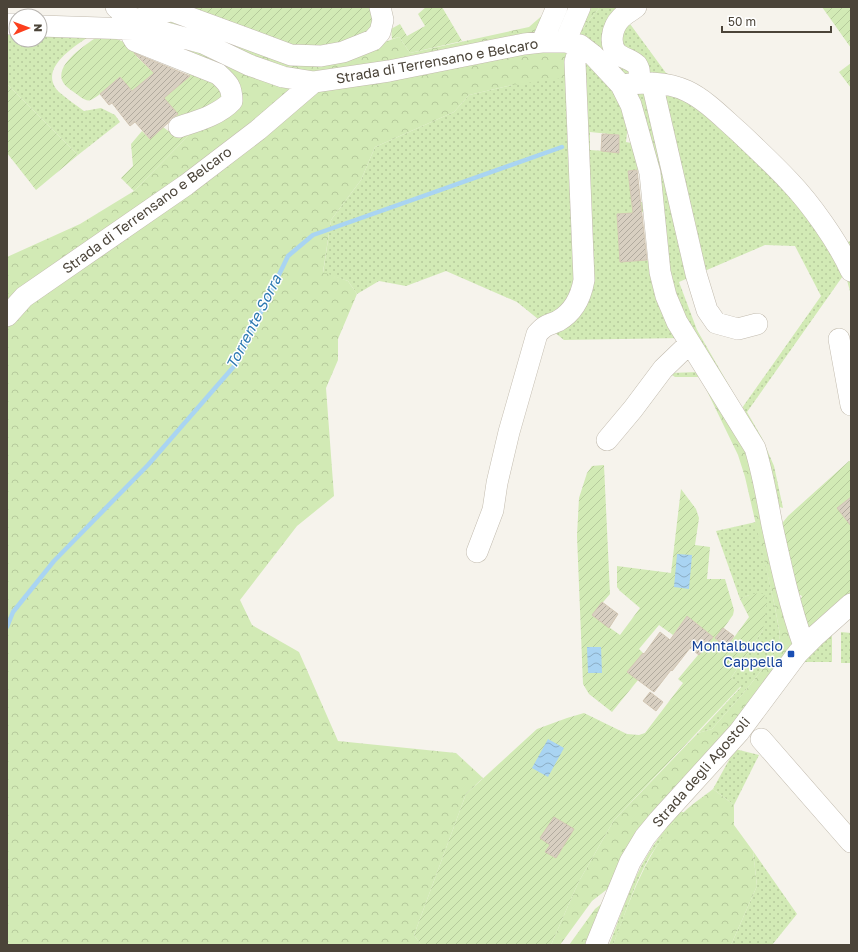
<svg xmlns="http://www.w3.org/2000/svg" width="858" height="952" font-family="'Golos Text',sans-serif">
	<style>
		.grass { fill: url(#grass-dots); fill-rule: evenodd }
		.forest { fill: url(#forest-crowns) }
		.garden { fill: url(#garden-furrows) }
		.water { fill: url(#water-waves) }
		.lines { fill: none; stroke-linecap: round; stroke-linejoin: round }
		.stream { stroke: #a9d4f2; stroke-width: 4.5 }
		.building { fill: url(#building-hatch); stroke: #d3c7b4 }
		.minor-casing { stroke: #c2bbae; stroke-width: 22 }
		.minor { stroke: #fff; stroke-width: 21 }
		.transit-dot { fill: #1a4fb4; stroke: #fff; stroke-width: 1.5 }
		.labels { text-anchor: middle; stroke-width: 3; stroke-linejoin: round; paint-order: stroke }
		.street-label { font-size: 14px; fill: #4b4439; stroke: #fff }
		.transit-label { font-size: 14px; fill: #164399; stroke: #fff; text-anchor: end }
		.water-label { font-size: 15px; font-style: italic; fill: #2e7ab2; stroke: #fff }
	</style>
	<defs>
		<pattern id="grass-dots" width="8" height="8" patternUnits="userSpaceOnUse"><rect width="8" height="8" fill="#d2eab5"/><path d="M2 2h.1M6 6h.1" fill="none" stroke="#b6ca9c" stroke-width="1.8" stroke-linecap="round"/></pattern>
		<pattern id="forest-crowns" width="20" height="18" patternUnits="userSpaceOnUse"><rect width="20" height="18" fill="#d2eab5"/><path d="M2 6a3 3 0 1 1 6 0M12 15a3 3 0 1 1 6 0" fill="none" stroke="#b6ca9c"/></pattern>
		<pattern id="garden-furrows" width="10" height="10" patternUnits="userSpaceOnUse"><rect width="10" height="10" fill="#d2eab5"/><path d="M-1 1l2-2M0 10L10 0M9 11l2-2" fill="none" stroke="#b6ca9c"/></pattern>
		<pattern id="water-waves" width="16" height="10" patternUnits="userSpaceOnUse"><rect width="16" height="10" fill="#a9d4f2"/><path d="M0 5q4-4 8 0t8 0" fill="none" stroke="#8caec5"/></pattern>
		<pattern id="building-hatch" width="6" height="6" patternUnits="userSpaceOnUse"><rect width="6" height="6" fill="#d8cfc1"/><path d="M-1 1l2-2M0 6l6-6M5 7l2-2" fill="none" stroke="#b1aa9e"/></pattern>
	</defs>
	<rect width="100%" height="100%" fill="#f6f3ec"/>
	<path class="grass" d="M600,7H629L622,13L666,73L691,83L705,93L735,116L779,156L801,179L824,208L847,242L851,241V260L819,210L796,182L731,120L688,89L672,82L658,79L626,81L589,44L576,37Z
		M7,29H16V40H40V30L93,34C76,45 36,69 59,92C67,99 76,105 84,111L101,108L115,115L120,122L78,155L7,84Z
		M573,48L616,90L628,124L626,142L636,144L641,170L628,171L632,203L644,202L645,212L617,214L620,262L651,260L681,338L564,340L517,302L446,271L406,286L379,281L357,294L348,281L323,273L331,220L361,180L375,147L454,112L469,95L512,85ZM590,132L619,135L618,152L590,150Z
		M632,89L685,96L789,188L843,267L851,285V295L845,273L747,412L762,438L774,466L783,508L776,506L670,291ZM765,245L795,246L821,296L742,408L697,330L679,282Z
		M699,372L706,379L707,391L700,377H675L669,373Z
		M756,522L775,607L780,635L777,650L746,690L712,729L698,733L741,687L731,678L763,630L749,595L740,599L716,531Z
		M832,629V662H801Z
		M841,632L851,633V663H841Z
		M735,749L759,755L734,805L713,789Z
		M680,812H684C672,826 660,840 650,856C634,884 625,915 613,945H609C621,915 631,882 648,854C657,839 668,825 680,812Z
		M753,851L797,914L772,945H731L757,886Z"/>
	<path class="forest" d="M547,7H600L576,37L571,77L512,85L469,95L454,112L375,147L361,180L331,220L323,272L348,281L357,294L338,339V360L326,388L334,496L297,526L240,600L252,625L299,652L338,741L456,753L483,778L466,794L414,935L421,945H7V257L80,224L134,191L191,133L236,105L144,42L153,17L344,56L399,37L410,53L529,27L545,13Z
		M706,379L752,450L796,642L736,723L655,809L642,826L610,887L592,901L560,945H551L578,883L614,820L698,733L712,729L746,690L777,650L780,635L775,607L745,477L738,455L707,391Z
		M713,789L734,805V825L753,851L757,886L731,945H613C631,898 647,848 684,812C692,804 703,797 713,789Z
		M605,901L588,945H569L595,909Z"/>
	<path class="garden" d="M193,7H377L376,31L341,49L293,51L184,9Z
		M426,7H442L462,41L410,53L399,37L392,39L391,29L400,24L407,36L425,26L418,14Z
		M822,7H851V48Z
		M100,35H106L217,78L226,101L197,115L172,119L178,114L157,103L190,75L144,51L137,57L154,73L115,105L129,88L120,77C111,84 101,95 91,100C85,102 80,96 75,93C70,89 64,86 62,80C56,63 88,43 100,35Z
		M851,63V88L839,72Z
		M7,84L78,155L36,190L7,153Z
		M163,127L175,136L191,133L134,191L121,178L133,166L131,144L142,131L150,139Z
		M849,461H851V592L810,627L808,628L798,606L802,596L794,592L779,527L788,516Z
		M604,465L610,594L592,615L620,635L640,608L620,591L617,587V566L671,573L681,489L696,509L699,518L695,545L710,547L707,579H725L734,610L733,615L716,639L727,647L749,617L740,599C748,595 756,592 764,594L767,602L763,630L731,678L741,686L614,820L578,883L551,945H421L414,935L466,794L537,729L567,718L584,713L627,734L639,735L645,733L683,683L678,679L713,637L687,616L673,635L659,625L639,649L643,653L628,672L638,680L612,712L589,694L583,684L577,536L579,498L587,473L592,466Z"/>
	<path class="water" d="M677,554L692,555L689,589L674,587Z
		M587,647H601L602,673H588Z
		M548,739L564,748L548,777L532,768Z"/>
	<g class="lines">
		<path class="stream" d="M7,627L13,612L54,561L148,465L236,364L288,256L313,235L562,147"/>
	</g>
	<path class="building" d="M134,53L190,76L164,98L178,114L170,119L168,123L150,139L135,122L130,126L112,103L109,105L100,94L120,77L132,91L154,73Z
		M602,134L619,135V153L601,151Z
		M637,170L647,260L620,262L617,214L633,213L628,171Z
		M851,497V526L837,508Z
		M602,602L618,614L609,628L592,615Z
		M687,616L713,637L699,655L690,648L672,671L671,670L654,692L627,672L643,653L644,654L660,632L670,640Z
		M723,628L734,636L727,647L715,638Z
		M650,692L663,702L656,711L643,701Z
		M554,817L574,829L556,858L545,852L550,845L540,838Z"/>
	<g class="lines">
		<defs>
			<path id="minor" d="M116,7L127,16L139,20
				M636,7C631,11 625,14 621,18C612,27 608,45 618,54C623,58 632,60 637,65C641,71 639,77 638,83
				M7,24H16
				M40,26L133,29L166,33L203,43L249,65L283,77L314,82
				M542,42L557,7
				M565,42L580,7
				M652,83L696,274L707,310L716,323L738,329L757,324
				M621,85C643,82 666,81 687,91C706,100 723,118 739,132C756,148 773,164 789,181C811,204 838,242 851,271
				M179,127C197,121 219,115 232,101C232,87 228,83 218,74L135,41L132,36L133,29L139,20L149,15L172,11L291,55L321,56L343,52L373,40L380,32L383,20L380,7
				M7,316L24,297L186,185L258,130L314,82L389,71L524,44L542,42H565L580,45L593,55L621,85L631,105L650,173L660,272L666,296L677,322L755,448C763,474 767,499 772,525C781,566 790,607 804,646
				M839,339L851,405
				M607,440L633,409L663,369L690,343
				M477,552L493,510L497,483L509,432L537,334C546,324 547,326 558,321C574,312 581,297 584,280L575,62L580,45
				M761,739L851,842
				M596,945L630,862L645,837L659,820L739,732L798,653L814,637L851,604"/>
		</defs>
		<use href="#minor" class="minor-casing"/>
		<use href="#minor" class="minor"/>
	</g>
	<rect class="transit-dot" x="787" y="650" width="8" height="8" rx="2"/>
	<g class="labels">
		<g class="street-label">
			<text transform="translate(437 61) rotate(-10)" y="5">Strada di Terrensano e Belcaro</text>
			<text transform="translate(147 210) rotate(-36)" y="5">Strada di Terrensano e Belcaro</text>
			<text transform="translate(701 772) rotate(-49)" y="5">Strada degli Agostoli</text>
		</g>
		<g class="transit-label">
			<text x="783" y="651">Montalbuccio<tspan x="783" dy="16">Cappella</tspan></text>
		</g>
		<g class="water-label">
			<text transform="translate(254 322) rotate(-63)" y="5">Torrente Sorra</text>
		</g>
	</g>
	<rect width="858" height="952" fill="none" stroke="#4b4439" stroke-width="16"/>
	<g transform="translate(28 28) rotate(89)"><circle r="19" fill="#ffffff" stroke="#b7b4b0"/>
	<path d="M0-3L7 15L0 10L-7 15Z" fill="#fc3f1d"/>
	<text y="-6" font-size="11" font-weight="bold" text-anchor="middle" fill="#4b4439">N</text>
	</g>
	<path d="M722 26v6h109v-6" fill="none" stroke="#4b4439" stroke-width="2"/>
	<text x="728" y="26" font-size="12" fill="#4b4439" stroke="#ffffff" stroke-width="3" paint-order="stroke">50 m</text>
</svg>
